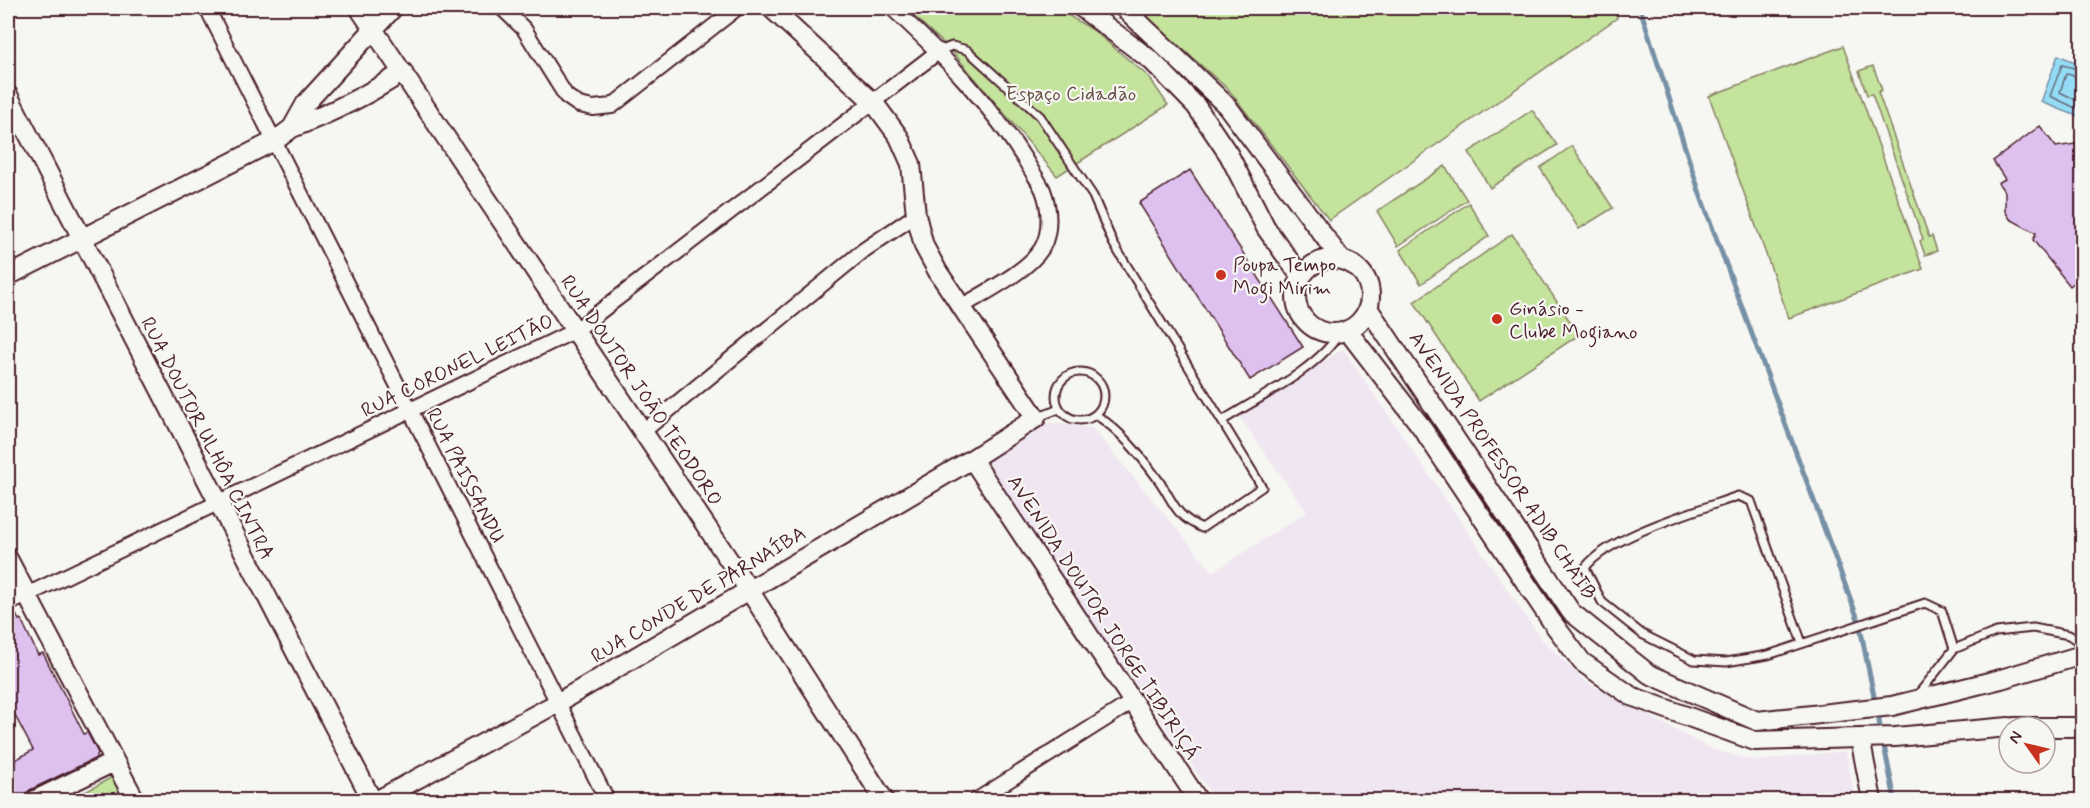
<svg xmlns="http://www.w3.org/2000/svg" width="2090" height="808" font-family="Mynerve,sans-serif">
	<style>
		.built { fill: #efe6f1 }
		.green { fill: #c4e39c; stroke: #878164; stroke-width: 1.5 }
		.water { fill: #94dcf6; stroke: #7690a5; stroke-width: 1.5 }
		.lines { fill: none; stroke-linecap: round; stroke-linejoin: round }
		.shore { stroke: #686b7c; stroke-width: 1.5 }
		.stream { stroke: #7690a5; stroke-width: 5 }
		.building { fill: #dec1ef; stroke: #4a1f2b; stroke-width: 1.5 }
		.lane-casing { stroke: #4a1f2b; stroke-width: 11 }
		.street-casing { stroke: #4a1f2b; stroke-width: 18 }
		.secondary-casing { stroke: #4a1f2b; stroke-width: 22 }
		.lane { stroke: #f6f6f2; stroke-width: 7 }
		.street { stroke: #f6f6f2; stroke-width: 14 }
		.secondary { stroke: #f6f6f2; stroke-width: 18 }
		.poi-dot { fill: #c8321e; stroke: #f6f6f2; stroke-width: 2 }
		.labels { text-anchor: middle; stroke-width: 4.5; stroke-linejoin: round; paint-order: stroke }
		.park-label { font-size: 20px; fill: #685047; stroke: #f6f6f2 }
		.poi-label { font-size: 20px; fill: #4a1f2b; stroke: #f6f6f2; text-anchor: start }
		.street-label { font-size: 20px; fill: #4a1f2b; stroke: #f6f6f2 }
	</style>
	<rect width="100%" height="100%" fill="#f6f6f2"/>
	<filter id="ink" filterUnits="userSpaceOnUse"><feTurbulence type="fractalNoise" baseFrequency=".0167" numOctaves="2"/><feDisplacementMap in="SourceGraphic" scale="12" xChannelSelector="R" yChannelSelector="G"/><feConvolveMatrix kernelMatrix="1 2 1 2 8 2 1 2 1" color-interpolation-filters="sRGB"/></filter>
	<g filter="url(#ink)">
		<path class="built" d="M1343,349L1541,639L1586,682L1713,750L1756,761L1846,751L1855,800H1216L981,462L1045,422L1092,428L1213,572L1307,512L1239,416Z"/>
		<path class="green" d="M905,8H1056L1093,30L1149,77L1168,105L1057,176L951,50Z
			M1136,8H1614L1617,18L1329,220L1229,90Z
			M1843,46L1923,269L1789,318L1709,96Z
			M1873,66L1882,90L1878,92L1929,237L1932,236L1937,251L1925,255L1920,241L1923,239L1872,94L1867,95L1859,71Z
			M1532,110L1557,145L1490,188L1469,152Z
			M1572,146L1613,208L1579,229L1540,168Z
			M1445,166L1467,200L1398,246L1377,211Z
			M1469,203L1489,236L1421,284L1400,250Z
			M1512,234L1579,335L1479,401L1414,302Z
			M112,777L125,800H71Z"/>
		<path class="water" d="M2058,55L2082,65V118L2041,102Z"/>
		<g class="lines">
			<path class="shore" d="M2082,70L2062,65L2050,96L2082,111
				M2082,77L2066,74L2060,92L2082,103"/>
			<path class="stream" d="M1640,8L1701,197L1859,622L1895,800"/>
		</g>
		<path class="building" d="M2040,126L2056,147L2075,144L2082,147V276L2070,286L2033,240L2036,233L2010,219L2005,211V192L1998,183L2005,179L1993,161Z
			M1190,170L1303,347L1250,380L1139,203Z
			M14,611L19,620L21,619L38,655L43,653L84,734L87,732L98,753L96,758L30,790L17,801H8V764L33,750L12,710L8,712V613Z"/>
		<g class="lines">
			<defs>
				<path id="lane" d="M939,51L952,46L967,50L1040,116L1093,196L1113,243L1262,487L1202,528C1173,515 1174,501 1157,478C1140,455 1120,430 1096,415
					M1056 396a24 24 0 1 1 48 0a24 24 0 1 1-48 0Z
					M1036,418L1059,409
					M1222,421C1258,398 1320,368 1340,332
					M1802,643L1751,501L1738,496C1699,510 1608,536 1585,568L1602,602L1642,634L1694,660L1726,662L1768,655L1925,603L1942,611L1954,649
					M1917,696L1954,649L1996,632L2033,628L2069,635L2082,644"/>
				<path id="street" d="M207,8L607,800
					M502,8L524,29L566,96L579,105L593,108L612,106L737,8
					M892,8C942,54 991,104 1027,163C1032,172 1039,181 1043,190C1050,208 1051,232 1042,248C1028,271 984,293 961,307
					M642,432L864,250L916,215
					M8,604L576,330L939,51
					M977,800L1132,702"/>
				<path id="secondary" d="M359,8L749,590L884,800
					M1082,8L1152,61L1196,106L1229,155L1266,228L1301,277
					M1124,8L1227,106L1341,259
					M8,95L372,800
					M292,128C331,113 368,95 403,72
					M1296 296a37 37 0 1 1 74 0a37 37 0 1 1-74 0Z
					M8,276L276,140L292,128L306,103L393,8
					M1368,308L1571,612L1649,674L1757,721L1892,706L2001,679L2082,655
					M1347,330L1420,425L1552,622L1582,662L1631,696L1755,741L1895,737L2009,727
					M972,459L1198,800
					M8,559L135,800
					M2014,727H2082
					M1860,738L1872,800
					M35,800L114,762
					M378,800L559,702L972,459L1036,418L938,272L924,246L916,215L911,164L899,137L874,103L771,8"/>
			</defs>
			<use href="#lane" class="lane-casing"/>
			<use href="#street" class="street-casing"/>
			<use href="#secondary" class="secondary-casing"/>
			<use href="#lane" class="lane"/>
			<use href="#street" class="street"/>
			<use href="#secondary" class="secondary"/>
		</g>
	</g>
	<g class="poi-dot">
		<circle cx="1221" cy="275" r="6"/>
		<circle cx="1497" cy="319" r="6"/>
	</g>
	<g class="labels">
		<g class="park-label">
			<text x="1071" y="100">Espaço Cidadão</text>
		</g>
		<g class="poi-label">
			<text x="1233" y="271">Poupa Tempo<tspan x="1233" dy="23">Mogi Mirim</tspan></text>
			<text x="1509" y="315">Ginásio -<tspan x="1509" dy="23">Clube Mogiano</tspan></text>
		</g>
		<g class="street-label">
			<text transform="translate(457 365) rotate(-26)" y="7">RUA CORONEL LEITÃO</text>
			<text transform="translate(642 390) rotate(56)" y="7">RUA DOUTOR JOÃO TEODORO</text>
			<text transform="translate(208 438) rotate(63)" y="7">RUA DOUTOR ULHÔA CINTRA</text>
			<text transform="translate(1503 465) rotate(56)" y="7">AVENIDA PROFESSOR ADIB CHAIB</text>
			<text transform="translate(466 475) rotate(63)" y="7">RUA PAISSANDU</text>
			<text transform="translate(698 594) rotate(-31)" y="7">RUA CONDE DE PARNAÍBA</text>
			<text transform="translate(1104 617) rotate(57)" y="7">AVENIDA DOUTOR JORGE TIBIRIÇÁ</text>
		</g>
	</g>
	<rect width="2090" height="808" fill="none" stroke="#f6f6f2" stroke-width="30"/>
	<rect x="15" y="15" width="2060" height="778" fill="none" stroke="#4a1f2b" stroke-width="2" filter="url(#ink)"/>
	<g transform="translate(2027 745) rotate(304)"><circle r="28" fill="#f6f6f2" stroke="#b1a0a2" stroke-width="1.5"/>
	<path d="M0-4.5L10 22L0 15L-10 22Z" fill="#c8321e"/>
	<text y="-9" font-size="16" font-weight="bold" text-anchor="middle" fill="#4a1f2b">N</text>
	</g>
</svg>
